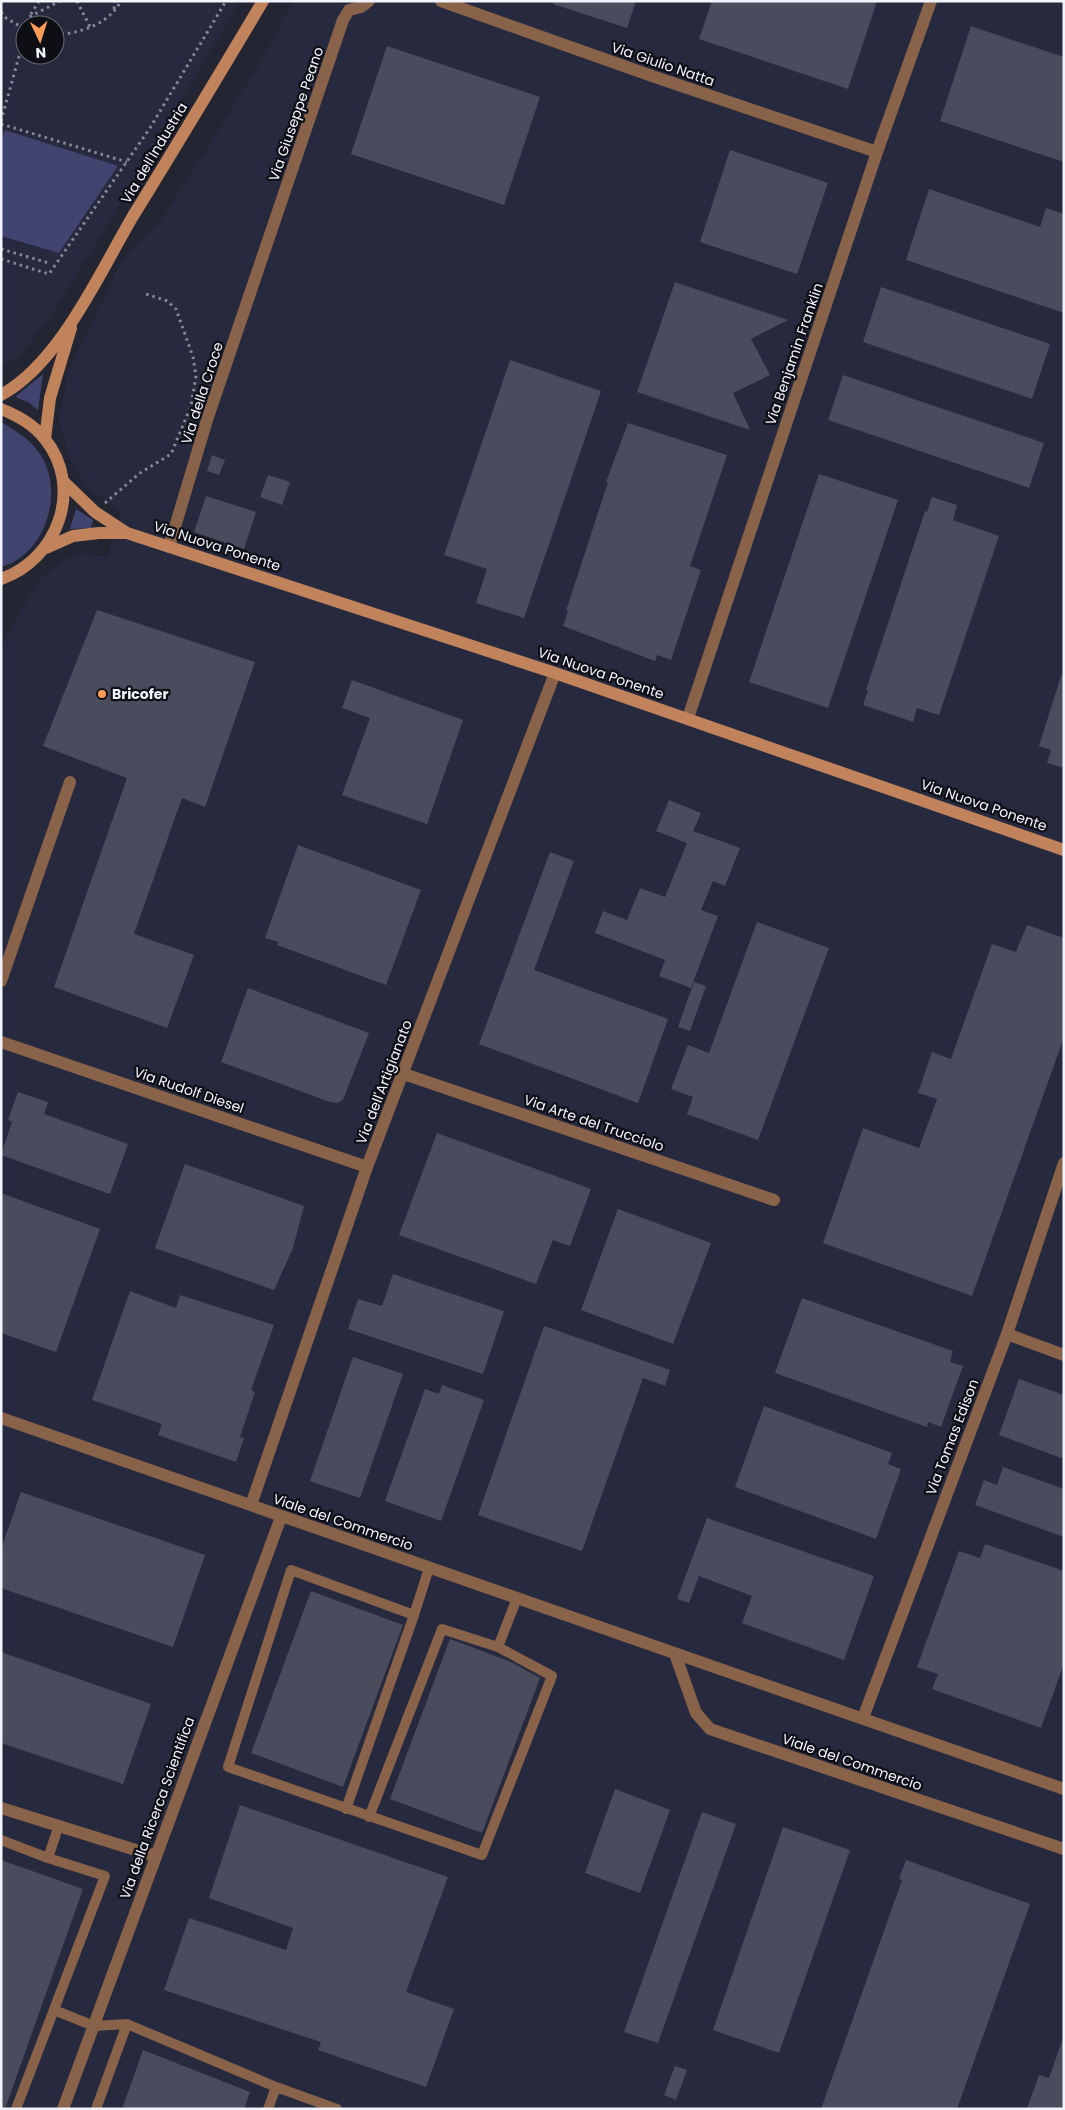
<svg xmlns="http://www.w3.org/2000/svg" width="1065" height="2110" font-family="Poppins,sans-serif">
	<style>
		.built { fill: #27293e; fill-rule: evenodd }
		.green { fill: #41446e }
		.building { fill: #4a4c5d }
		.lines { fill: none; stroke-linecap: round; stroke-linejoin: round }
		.path { stroke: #878995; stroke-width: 3; stroke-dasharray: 2.5 4; stroke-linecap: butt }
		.lane { stroke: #886249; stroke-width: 10 }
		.street { stroke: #886249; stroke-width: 12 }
		.secondary { stroke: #c0835b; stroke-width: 12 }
		.poi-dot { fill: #fe9c57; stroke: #0e0e15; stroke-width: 2 }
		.labels { text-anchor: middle; stroke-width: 4.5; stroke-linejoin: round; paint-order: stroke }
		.street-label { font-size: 14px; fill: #f2f4fe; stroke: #0e0e15 }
		.poi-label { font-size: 14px; font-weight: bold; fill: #f2f4fe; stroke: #0e0e15; text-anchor: start }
	</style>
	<rect width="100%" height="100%" fill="#232533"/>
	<path class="built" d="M1,1H240L103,233L47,321L21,354L1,368ZM25,25H55V55H25Z
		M293,1H1064V2109H1V647L38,581L62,561L77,553L108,556L122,512L89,490L70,459L59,421L67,376L122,259L162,219L257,69Z"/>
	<path class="green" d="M5,130L118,166L59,253L1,236V140Z
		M43,374L38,410L28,402L15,397Z
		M1,422C16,431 30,439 40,454C65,491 46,555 1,567Z
		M76,509L93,520L91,528L70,529Z"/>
	<path class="building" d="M553,1H636L627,28L553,4Z
		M712,1H877L848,89L699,39Z
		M971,26L1064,57V162L940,121Z
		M387,46L540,97L504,205L351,154Z
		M730,150L828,183L797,274L700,242Z
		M929,189L1040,227L1046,208L1064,214V313L906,260Z
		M675,282L788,320L751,339L770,375L733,393L750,430L637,392Z
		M881,287L1050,344L1032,399L863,342Z
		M510,360L601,391L524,618L476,603L487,569L444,555Z
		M843,375L1044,443L1029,488L828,420Z
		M628,423L727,455L690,566L701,570L671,660L657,655L655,661L563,626L568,611H566L608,482H606Z
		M212,455L225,460L219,475L207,471Z
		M819,474L898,500L828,708L749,682Z
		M268,475L290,482L282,505L260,497Z
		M206,496L256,512L244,549L194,532Z
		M932,497L957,505L953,520L999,536L939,715L917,708L913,722L863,705L868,690H866L925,511L927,512Z
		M97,610L255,662L205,807L182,798L134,934L194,955L167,1028L54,987L127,778L43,746Z
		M1061,676H1064V768L1047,763L1051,750L1039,746Z
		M352,680L463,720L427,824L342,795L370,718L342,708Z
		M669,800L701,813L693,831L740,848L725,886L713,881L701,910L718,916L691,988L659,976L665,960L595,933L603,911L627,920L640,888L665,897L687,843L656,831Z
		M298,845L421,890L386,985L277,945L278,942L265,938Z
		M550,852L574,861L534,970L668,1019L638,1103L479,1044Z
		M757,922L829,948L758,1140L687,1114L693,1097L671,1089L688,1045L709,1053Z
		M1027,925L1064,938V1037L972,1296L823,1243L863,1128L919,1148L937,1099L918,1093L932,1052L951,1059L992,944L1016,952Z
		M694,982L706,986L690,1031L678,1027Z
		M248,988L369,1033L343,1100L337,1103L330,1102L221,1062Z
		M18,1092L48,1102L44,1114L128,1144L110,1194L1,1155L12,1122L8,1120Z
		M437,1133L591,1189L570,1246L553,1240L536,1284L399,1235Z
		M185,1164L304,1206L293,1248L274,1290L155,1248Z
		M1,1193L100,1229L56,1352L1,1333Z
		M618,1209L711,1243L673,1344L581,1310Z
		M393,1274L504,1311L483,1374L348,1329L358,1299L382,1306Z
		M130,1291L176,1308L180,1295L274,1325L251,1390L255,1392L240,1437L244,1438L236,1462L158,1435L162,1424L92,1400Z
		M802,1298L953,1351L950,1362L963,1366L941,1427L928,1422L927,1427L775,1373Z
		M544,1326L670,1370L665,1386L643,1378L582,1551L478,1515Z
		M353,1357L403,1374L360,1498L310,1481Z
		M1019,1379L1064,1395V1459L999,1435Z
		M442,1385L484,1400L441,1521L385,1501L425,1389L439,1394Z
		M764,1406L892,1453L888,1464L901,1469L876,1539L735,1487Z
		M1003,1467L1064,1489V1537L975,1505L984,1480L997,1485Z
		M21,1492L205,1555L173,1647L1,1588V1549Z
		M707,1518L874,1576L844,1660L742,1623L752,1596L699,1576L689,1603L677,1599Z
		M985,1544L1064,1571V1663L1041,1728L932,1689L938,1674L917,1667L959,1551L980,1558Z
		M311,1591L403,1625L343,1787L251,1753Z
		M450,1639L511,1662L540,1678L482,1833L390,1799Z
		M1,1652L151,1704L123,1784L1,1743Z
		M615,1789L670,1810L640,1893L585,1873Z
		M240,1805L448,1877L406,1992L454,2009L426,2087L318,2050L321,2042L164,1990L189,1918L286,1950L293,1928L209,1898Z
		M702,1812L736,1824L658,2043L624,2032Z
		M783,1827L850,1850L779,2053L713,2030Z
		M1,1860L83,1889L5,2109H1Z
		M906,1860L1030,1904L957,2109H821L902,1880L899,1879Z
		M1062,2041L1064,2042V2109H1027L1039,2075L1049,2078Z
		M143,2050L250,2092L244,2109H122Z
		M675,2066L687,2070L676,2100L664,2095Z"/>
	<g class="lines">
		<path class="path" d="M39,1L29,17L60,1
			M77,1L90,27
			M114,9L115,1
			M1,12L6,18L25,29
			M55,35C80,33 108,25 121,1
			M1,121L25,35
			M1,124L127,162
			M1,249L49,263
			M1,259L49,274L150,128L226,1
			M105,503L140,473L171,454L191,406L196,376L193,357L176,309L167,301L143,293"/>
		<path class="lane" d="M429,1568L414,1615L291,1570L228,1767L482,1855L552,1676L498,1647L517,1598
			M346,1809L414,1615
			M369,1817L442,1629L498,1647
			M1,1840L48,1858L105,1876L16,2109
			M48,1858L59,1825
			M54,2010L94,2026L127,2024L276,2087L337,2109
			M96,2109L127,2024
			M268,2109L276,2087"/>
		<path class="street" d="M441,1L652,76L877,152
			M169,547L207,420L343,20L349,10L361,7L369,1
			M688,718L877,152L931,1
			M1,981L70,782
			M1,1042L367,1167
			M404,1074L774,1200
			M1007,1334L1064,1355
			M1,1418L1064,1789
			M251,1505L367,1167L555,673
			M675,1654L696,1713L710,1729L1064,1849
			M863,1718L1007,1334L1064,1163
			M1,1808L155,1856
			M63,2109L281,1517"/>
		<path class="secondary" d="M1,395C60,363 100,272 133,216C177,145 220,73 263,1
			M1,409C18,416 33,424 45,439C84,488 58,559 1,579
			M45,439L50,398L71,328
			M63,481L95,512L127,533L555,673L1064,850
			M46,548L73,536L99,533H127"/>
	</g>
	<circle class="poi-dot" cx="102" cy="694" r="5"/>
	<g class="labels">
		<g class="street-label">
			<text transform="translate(663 64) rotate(19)" y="5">Via Giulio Natta</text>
			<text transform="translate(296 114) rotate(-71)" y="5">Via Giuseppe Peano</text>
			<text transform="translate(154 153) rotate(-59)" y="5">Via dell'Industria</text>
			<text transform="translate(794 354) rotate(-71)" y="5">Via Benjamin Franklin</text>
			<text transform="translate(202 393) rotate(-72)" y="5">Via della Croce</text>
			<text transform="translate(217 546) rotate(18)" y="5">Via Nuova Ponente</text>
			<text transform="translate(601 673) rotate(19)" y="5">Via Nuova Ponente</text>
			<text transform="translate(984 805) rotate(19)" y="5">Via Nuova Ponente</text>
			<text transform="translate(384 1082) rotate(-69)" y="5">Via dell'Artigianato</text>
			<text transform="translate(189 1090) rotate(19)" y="5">Via Rudolf Diesel</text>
			<text transform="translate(594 1123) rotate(19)" y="5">Via Arte del Trucciolo</text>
			<text transform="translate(952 1437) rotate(-69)" y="5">Via Tomas Edison</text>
			<text transform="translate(343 1522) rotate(19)" y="5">Viale del Commercio</text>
			<text transform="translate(852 1762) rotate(19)" y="5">Viale del Commercio</text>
			<text transform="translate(157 1808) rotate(-70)" y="5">Via della Ricerca Scientifica</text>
		</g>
		<g class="poi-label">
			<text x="112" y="699">Bricofer</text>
		</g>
	</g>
	<rect width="1065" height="2110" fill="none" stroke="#f2f4fe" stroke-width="5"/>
	<g transform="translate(40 40) rotate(176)"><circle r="24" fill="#0e0e15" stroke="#696a72"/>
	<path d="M0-4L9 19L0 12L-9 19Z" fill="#fe9c57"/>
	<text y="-8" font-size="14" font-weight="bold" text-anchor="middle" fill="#f2f4fe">N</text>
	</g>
</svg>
